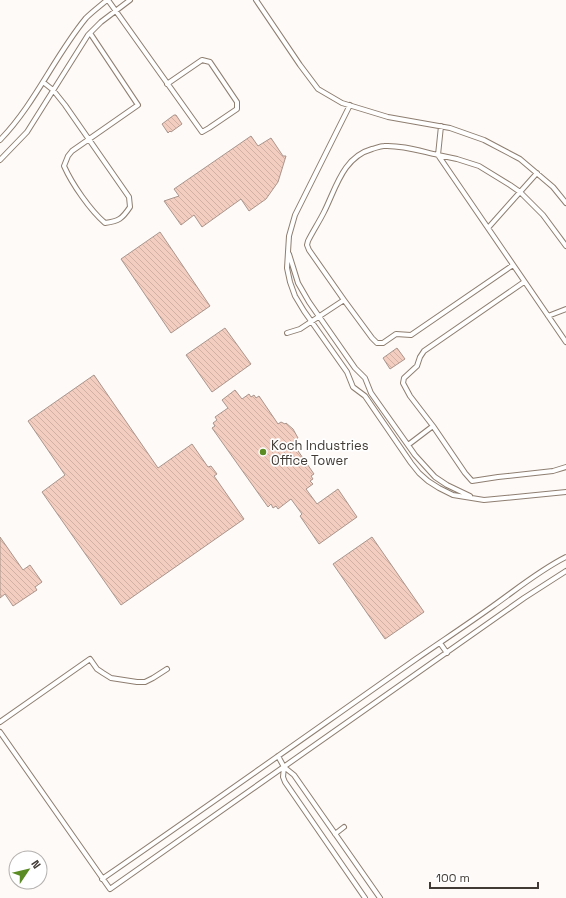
<svg xmlns="http://www.w3.org/2000/svg" width="566" height="898" font-family="'Space Grotesk',sans-serif">
	<style>
		.building { fill: url(#building-back-hatch); stroke: #aa958c }
		.lines { fill: none; stroke-linecap: round; stroke-linejoin: round }
		.lane-casing { stroke: #8e7e70; stroke-width: 6 }
		.lane { stroke: #fff; stroke-width: 4 }
		.poi-dot { fill: #5a8c23; stroke: #fff; stroke-width: 1.5 }
		.labels { text-anchor: middle; stroke-width: 3.5; stroke-linejoin: round; paint-order: stroke }
		.poi-label { font-size: 13px; fill: #413a34; stroke: #fff; text-anchor: start }
	</style>
	<defs>
		<pattern id="building-back-hatch" width="6" height="6" patternUnits="userSpaceOnUse"><rect width="6" height="6" fill="#f3cdbf"/><path d="M-1 5l2 2M0 0l6 6M5-1l2 2" fill="none" stroke="#d2b1a5"/></pattern>
	</defs>
	<rect width="100%" height="100%" fill="#fefaf7"/>
	<path class="building" d="M174,115H176L182,124L171,132L170,131L168,133L162,124Z
		M251,136L258,146L271,138L283,156H286L278,182L266,199L249,211L241,199L202,227L194,215L181,225L164,201L179,196L174,189Z
		M160,232L210,306L171,333L121,259Z
		M225,328L251,364L212,392L186,355Z
		M397,348L405,359L390,369L383,358Z
		M94,375L158,468L192,444L208,467L211,466L217,474L214,476L244,519L121,605L42,492L65,475L28,421Z
		M235,390L242,399L249,394L251,397L254,395L256,398L259,396L278,424L281,422L285,424L286,423L293,429L298,438L296,440L298,446L296,448L314,474L311,476L313,479L310,481L313,484L306,489L317,504L338,489L357,517L319,544L300,516L302,514L291,499L278,509L276,506L273,508L271,504L268,507L212,428L215,426L213,423L217,420L215,417L228,408L222,400Z
		M0,537L23,570L30,565L42,582L35,587L37,590L13,606L5,594L0,598Z
		M372,537L424,612L385,639L333,564Z"/>
	<g class="lines">
		<defs>
			<path id="lane" d="M108,0L202,132L209,128L237,109V102L210,62L202,60L167,84
				M256,0L300,65L318,89L342,103L388,117L450,128L484,140L520,159L553,187L566,203
				M43,82L53,90L65,105L129,197L130,207C122,219 119,221 105,223C90,210 72,184 64,166L68,156L72,151L138,105L90,33
				M350,105L295,215L289,236L287,268L290,282L295,296L304,311L347,372L353,387L365,396L411,463L419,473L428,481L439,488L453,495L484,500L566,492
				M0,140C35,104 54,57 86,18C92,12 100,6 107,0
				M438,155L566,342
				M438,155L457,159L479,166L510,185L520,192L543,215L566,246
				M0,160L27,132L88,35L101,22L130,0
				M488,228L537,173
				M289,254L298,283L309,302L355,368L365,378L371,393L415,455L435,477L447,485L470,496
				M344,300L372,338L377,343H383L396,334L411,335L513,265
				M548,316L566,309
				M287,333L300,329L344,300L309,250L307,245L308,241C313,231 319,222 324,212C336,188 343,157 372,149C376,148 380,146 384,146C402,145 420,151 438,155L441,126
				M433,426L410,396L403,383L404,378L417,366L420,357L424,351L524,282
				M408,445L433,426L465,473L472,481L498,477L553,471L566,467
				M440,643L447,653
				M0,722L90,659L97,669L103,673L111,678L137,682H145L153,678L167,669
				M0,732L110,889L524,598L566,571
				M278,756L284,767L294,775L380,898
				M284,767L283,777L285,782L365,898
				M335,834L344,827
				M102,879C208,806 312,732 416,659C442,641 468,624 493,606C517,589 540,570 566,557"/>
		</defs>
		<use href="#lane" class="lane-casing"/>
		<use href="#lane" class="lane"/>
	</g>
	<circle class="poi-dot" cx="263" cy="452" r="4"/>
	<g class="labels">
		<g class="poi-label">
			<text x="271" y="450">Koch Industries<tspan x="271" dy="15">Office Tower</tspan></text>
		</g>
	</g>
	<g transform="translate(28 870) rotate(55)"><circle r="19" fill="#ffffff" stroke="#b3b0ae"/>
	<path d="M0-3L7 15L0 10L-7 15Z" fill="#5a8c23"/>
	<text y="-6" font-size="11" font-weight="bold" text-anchor="middle" fill="#413a34">N</text>
	</g>
	<path d="M430 882v6h108v-6" fill="none" stroke="#413a34" stroke-width="2"/>
	<text x="436" y="882" font-size="12" fill="#413a34" stroke="#ffffff" stroke-width="3" paint-order="stroke">100 m</text>
</svg>
